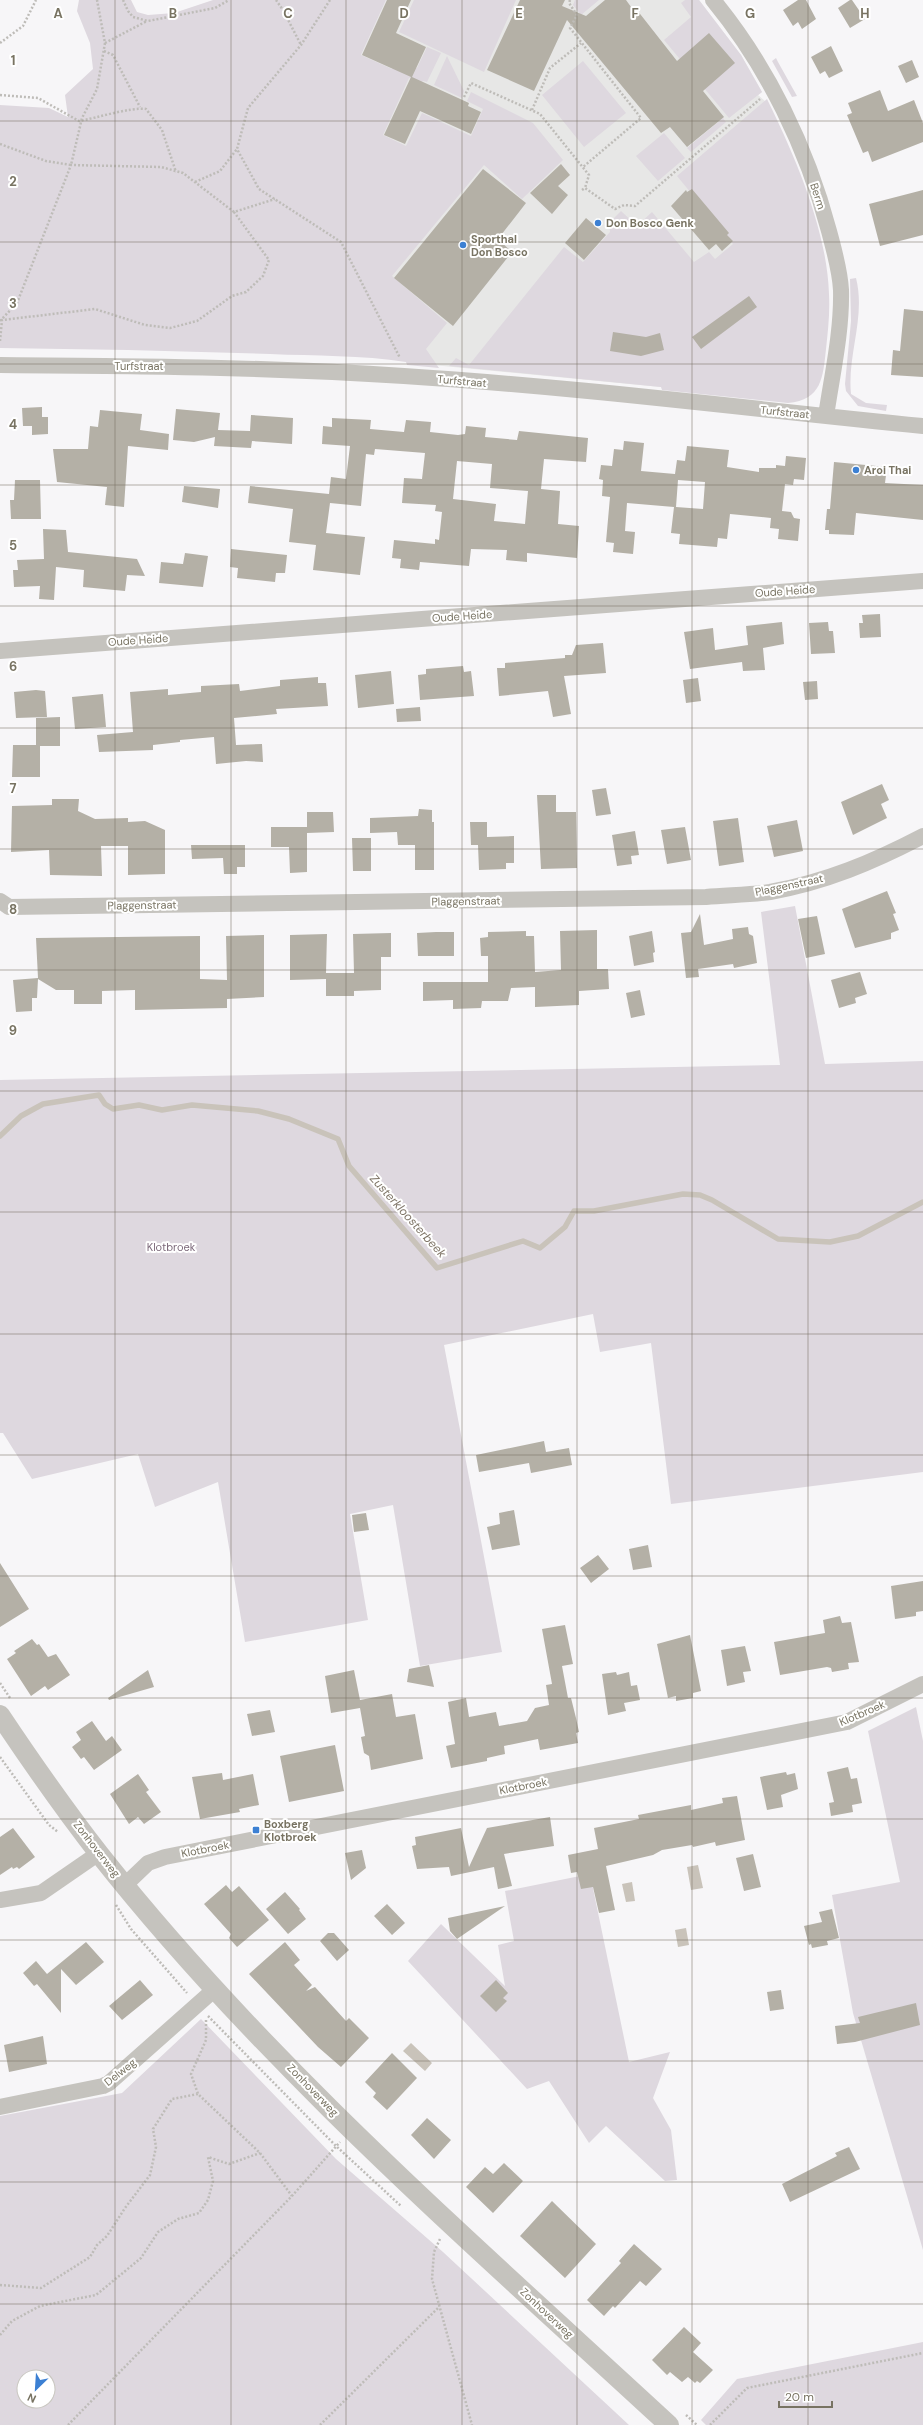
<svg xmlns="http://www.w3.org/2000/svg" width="923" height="2425" font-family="'DM Sans',sans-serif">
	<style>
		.built { fill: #e7e7e6 }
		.green { fill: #ded8df; fill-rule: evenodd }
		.water { fill: #c9c3ba }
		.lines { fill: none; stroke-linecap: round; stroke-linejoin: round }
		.stream { stroke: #c9c3ba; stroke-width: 5.5 }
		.building { fill: #b4b0a6; fill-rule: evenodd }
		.path { stroke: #bebcb8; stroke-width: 2.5; stroke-dasharray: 2 2; stroke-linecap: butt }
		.minor { stroke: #c5c3be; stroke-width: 16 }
		.tertiary { stroke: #c5c3be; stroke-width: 20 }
		.grid { fill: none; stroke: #787362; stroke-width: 1; stroke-opacity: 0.55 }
		.poi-dot { fill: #3c80d3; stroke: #fff; stroke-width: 1.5 }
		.labels { text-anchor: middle; stroke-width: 4; stroke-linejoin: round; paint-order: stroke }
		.street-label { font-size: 11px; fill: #787362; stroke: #fff }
		.poi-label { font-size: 11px; font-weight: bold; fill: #787362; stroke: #fff; text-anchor: start }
		.park-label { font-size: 11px; fill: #7c697a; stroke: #fff }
		.water-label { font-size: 12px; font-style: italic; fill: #7f7567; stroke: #fff }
		.grid-label { font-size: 13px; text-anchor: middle; font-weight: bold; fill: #787362; stroke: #fff; stroke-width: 4; stroke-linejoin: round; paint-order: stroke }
	</style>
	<rect width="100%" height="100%" fill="#f7f6f8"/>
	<path class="built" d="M386,0H699L741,55L762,92L758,95L765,101L795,400L412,363L332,103L361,55Z"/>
	<path class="green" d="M79,0H131L137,12L148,15L174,13L213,0H386L361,55L392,69L397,59L417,68L427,47L441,53L427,82L423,81L421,83L409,78L383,135L406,146L422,113L471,136L483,109L467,101L471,92L533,123L563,160L522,199L484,165L392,276L447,323L426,349L439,368L407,365L406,362C362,355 315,356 270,354C180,351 90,349 0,348V105L49,108L68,117L65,95L93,69L90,43L77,11Z
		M414,0H516L484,72L399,32Z
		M575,0H599L581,15L573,5Z
		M685,0H699L741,55L762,92L729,118L664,40L691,17L681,3Z
		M447,56L464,91L462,98L434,85Z
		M776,58L778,62L797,96L792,97L772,61Z
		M583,61L626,113L584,147L542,95Z
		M767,99C795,156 827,230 829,294C830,313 828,331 826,349C823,377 822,400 788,403L662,390L661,387L449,366L456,358L469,365L564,247L583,262L610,232L609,223L621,211L637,226L652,212L694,262L709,252L715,259L733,244L677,176Z
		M723,118L726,122L691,152L687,148Z
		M664,133L685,158L658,181L636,156Z
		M856,278C866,317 847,355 851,394L866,403L887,405L886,411L858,406L846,391L845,384L851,321L850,279Z
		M795,906L825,1064L923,1061V1472L671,1504L651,1343L600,1352L593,1314L444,1345L502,1652L420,1666L393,1505L350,1514L368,1620L245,1642L218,1482L155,1507L138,1454L32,1479L3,1433H0V1080L780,1065L761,912Z
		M916,1707L923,1741V2250L853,2013L832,1895L900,1882L868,1731Z
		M590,1874L629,2062L670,2052L653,2098L671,2130L677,2180L665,2181L606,2126L589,2143L549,2081L527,2089L408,1961L441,1924L505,1986L498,1945L514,1941L505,1891Z
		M201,2019L336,2159L443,2252L629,2425H0V2116L122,2093ZM24,2377H48V2401H24Z
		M923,2342V2425H706L701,2420L737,2379Z"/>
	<path class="water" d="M698,1865L703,1888L691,1890L687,1867Z
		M632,1882L635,1901L626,1902L622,1884Z
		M686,1928L689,1945L678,1947L675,1930Z
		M411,2043L432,2063L425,2071L403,2051Z"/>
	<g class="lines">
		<path class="stream" d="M0,1136L21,1116L43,1104L99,1095L105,1104L113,1109L139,1105L162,1110L192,1105L258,1111L289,1119L338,1139L349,1166L437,1268L523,1241L540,1248L565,1227L574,1211H594L683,1194L700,1195L712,1200L778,1239L830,1242L858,1236L923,1202"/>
	</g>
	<path class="building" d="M387,0H411L396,33L426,47L412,77L469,103L468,106L481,112L471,134L420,111L405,144L384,135L411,77L362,55Z
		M520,0H565L562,6L586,16L605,0H626L634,11L637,10L677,61L709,33L735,63L703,91L724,117L687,147L670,127L661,133L567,20L534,91L487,70Z
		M798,0H806L816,19L802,29L798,22L793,26L783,10Z
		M850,0H852L865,19L850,28L838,8Z
		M831,46L843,71L829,78L825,71L820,74L811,57Z
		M912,60L919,77L906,83L898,66Z
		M880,90L888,111L914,100L923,123V142L872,162L868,151L863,153L847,115L852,113L848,103Z
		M561,164L570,175L558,186L568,195L552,214L530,193Z
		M483,169L526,203L498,239L512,252L453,326L394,278Z
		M692,189L729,233L727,235L733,241L722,251L716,244L709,250L671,206L686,190L687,192Z
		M923,190V235L880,246L869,204Z
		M586,218L606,235L584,260L565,243Z
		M749,296L757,307L701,349L692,337Z
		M904,309L923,311V377L891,375L893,350L900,351Z
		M613,332L646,337L660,333L664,350L641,356L610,351Z
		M42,407V417H48V434L32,435V426H23L22,408Z
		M176,409L220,413L218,430L250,431L251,415L293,418L292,444L252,441L251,448L214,446L215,437L194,442L173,440Z
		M100,410L142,414L140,430L169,434L168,450L128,446L124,507L105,505L107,487L57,482L53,449H88L90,426L98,427Z
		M332,418L371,420L370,429L404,432L406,420L431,422L430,432L458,435L465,434L466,426L486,428L485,437L517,440L519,431L588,438L586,462L544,459L541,489L560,491L558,524L579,526L577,558L527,553V562L506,560L507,550L471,549L469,566L420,562L419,570L400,568L401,559L392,558L394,540L435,544V539L439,540L442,512L435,511L436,505L402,503L404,478L422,479L425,453L375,449L374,455L366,454L361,506L330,503L326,533L365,537L360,575L313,570L316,545L289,542L293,509L248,503L249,494L250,486L329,494L331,477L346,479L350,446L322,444L323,426L332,427ZM457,461L492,464L490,488L528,491L525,524L494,521L496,504L453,499Z
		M624,441L644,443L641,471L675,474L677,460L685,461L687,446L729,450L727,467L759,472V468H776V465L785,466L786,456L806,458L804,480L794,479L793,485L785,484L782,511L791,512L794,518L800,519L798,541L778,539L779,529L770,528L771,518L730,514L727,539L718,538L717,547L679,544L680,534L671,533L674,507L627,503L625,531L635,532L633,554L613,552L614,543L606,542L610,497L602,496L603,480L599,479L601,465L612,466L614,449L623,450ZM678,480L705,482L703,509L676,507Z
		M834,462L887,467L885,483L923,485V520L856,513L854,535L829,534V530H825L827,509H830Z
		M15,480H40L41,519H11L10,500H14Z
		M184,486L220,489L218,508L182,502Z
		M43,529L66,530L68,552L137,559L145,576L127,575L125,591L83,587L84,570L56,567L54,600L39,599L40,586L14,587L13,570H18L17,560L44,559Z
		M231,549L287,555L285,573H276L275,582L237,578L238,568L230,567Z
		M185,553L208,556L203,587L159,583L161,562L183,564Z
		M880,614L881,637L860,638L859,623H863L862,615Z
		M782,622L784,644L763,648L765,670L743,671L742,662L690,669L684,632L713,628L715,650L748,645L746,626Z
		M828,622L829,631H833L835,653L811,654L809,623Z
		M603,643L606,673L564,676L571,714L553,717L548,691L499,696L497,668H505V663L565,658V655H572L576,645Z
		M463,666L464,672L471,671L474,696L420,700L418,675L426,674V669Z
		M391,671L394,704L358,708L355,675Z
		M318,677V683H326L328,706L276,709L277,714L234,718L236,745L262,744L263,762L246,761L216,764L214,737L180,740V742L153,745V750L99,752L97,735L133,732L130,692L168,689V695L201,692V686L239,684L240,691L280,686V680Z
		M698,678L701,701L686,703L683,680Z
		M817,681L818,699L805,700L803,682Z
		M36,690L45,691L47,717L16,718L14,692Z
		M103,694L106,727L75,729L72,697Z
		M420,707L421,721L397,722L396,709Z
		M60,717V746H40V777H12L13,745H36V718Z
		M882,784L889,800L881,804L887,818L853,835L841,802Z
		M606,788L611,814L596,816L592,790Z
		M537,795H556V812H576L577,868L541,869Z
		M52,799H79L78,811L95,819L128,818V822L145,821L165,830V874L128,875V846H101L102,876L50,875L49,850L11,852L12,806L52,805Z
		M419,809L432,810V822H434V870H415V845H398L397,832L370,833V818L418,816Z
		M307,812H333L334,832L307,833V872L290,873L289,847H271V827H307Z
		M738,818L744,862L719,866L713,821Z
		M797,820L803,851L774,857L767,826Z
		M470,822H487V837L514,836V863H506V869L479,870L478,845H471Z
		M685,827L691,860L667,864L661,830Z
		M635,831L639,855L631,856L632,864L617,866L612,835Z
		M352,838H371V871H353Z
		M191,845H245V867H237V874H224L223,858L192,859Z
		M887,891L896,913L893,914L899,930L891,933V939L855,948L842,909Z
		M700,914L704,945L733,939L732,929L748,927L749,934L753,936L757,963L734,968L733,964L698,969L699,977L686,978L681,933L691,932Z
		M817,916L825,954L806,958L798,919Z
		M597,930V969H608L609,989L579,991V1005L535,1007V987L511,988L508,1001H482L481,1008L453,1009V1000L423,1001V982H488V956H481L480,938L488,937V932L526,931V936H534L535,972L561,970L560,931Z
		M652,931L655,952L653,953L654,962L634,966L629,936Z
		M436,932H454V956H418L417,933Z
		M391,933V957H381V990L354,991V996H326V979L290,980V935L327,934L326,973H354L353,934Z
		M264,935V997L227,999V1008L135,1010V990L102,991V1004H74V990H56L38,979L37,998H32V1011L16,1012L13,980L38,978L36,938L200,936V979L227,980L226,936Z
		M860,972L867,994L855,998L856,1003L839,1008L831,980Z
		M640,990L645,1015L631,1018L626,993Z
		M544,1441L546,1452L569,1448L572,1465L531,1473L529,1463L479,1472L476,1455Z
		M514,1510L520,1545L492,1550L487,1527L500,1524L499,1513Z
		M366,1513L369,1530L354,1532L352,1515Z
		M648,1545L652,1567L633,1570L629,1549Z
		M598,1555L609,1569L591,1583L580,1568Z
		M0,1563L29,1609L0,1627Z
		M923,1581V1611L916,1612V1616L895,1619L891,1586Z
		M840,1616L842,1623L851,1622L859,1662L848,1663L849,1669L832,1672L831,1668L827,1667L780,1675L774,1642L825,1633L823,1620Z
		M565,1625L573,1664L562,1666L568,1698H571L576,1718L579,1732L576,1733L578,1743L540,1750L538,1739L504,1746L505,1754L487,1758V1761L451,1768L446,1746L455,1744L448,1702L466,1698L469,1717L496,1712L499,1726L527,1721L535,1708L549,1705L546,1685L552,1684L542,1629Z
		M690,1635L701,1691L693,1693V1698L676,1701V1696L668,1698L657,1644Z
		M32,1639L37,1645L39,1644L48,1657L56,1654L70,1675L48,1690L45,1686L31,1696L7,1659L16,1653L14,1651Z
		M745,1646L751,1671L743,1672L745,1682L727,1686L721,1650Z
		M429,1665L434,1687L407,1682L409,1669Z
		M148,1670L154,1687L109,1700L108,1698Z
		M354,1670L360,1700L392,1694L396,1717L415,1714L423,1759L371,1770L369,1756L364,1753L361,1737L365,1736L360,1708L331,1713L325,1676Z
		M616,1672L617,1675L629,1672L631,1686L637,1685L640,1700L624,1703L626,1711L608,1715L602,1674Z
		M270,1710L275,1732L252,1736L247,1714Z
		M92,1721L106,1741L112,1736L122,1750L94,1770L84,1757L81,1759L72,1747L81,1740L76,1732Z
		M335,1745L344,1791L289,1802L280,1756Z
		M848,1767L851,1779L857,1778L862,1803L852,1805L853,1812L831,1816L829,1803L834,1802L827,1772Z
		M786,1772L787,1775L795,1773L798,1789L781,1795L783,1807L767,1810L760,1777Z
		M222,1773L223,1780L253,1774L259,1805L239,1809L240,1812L200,1819L192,1777Z
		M138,1774L149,1790L146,1792L161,1812L144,1824L138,1817L129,1824L110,1794Z
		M737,1796L745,1840L716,1846L715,1842L693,1847L692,1845L662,1850L653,1855L606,1866L615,1910L599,1913L593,1887L581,1889L577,1872L571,1873L568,1855L598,1849L594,1828L639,1819L638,1815L691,1805V1810L723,1803L722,1798Z
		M550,1817L554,1846L504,1854L512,1886L498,1889L494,1867L451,1876L449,1867L417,1869L412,1846L416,1845L415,1837L461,1828L469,1867L487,1828Z
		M13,1828L35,1857L19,1869L17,1867L13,1869L12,1867L0,1875V1837Z
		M362,1850L366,1868L351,1880L345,1853Z
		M753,1854L761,1887L744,1891L736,1858Z
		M226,1885L232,1892L239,1886L269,1920L237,1947L229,1938L231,1934L204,1904Z
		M285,1892L300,1909L299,1910L306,1919L288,1934L266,1909Z
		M387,1904L405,1923L392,1935L374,1916Z
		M505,1906L457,1939L450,1931L448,1918Z
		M832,1909L839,1938L827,1941L828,1945L812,1948L811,1944L809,1945L804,1926L822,1922L819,1912Z
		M328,1933H334L349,1950L337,1961L320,1941Z
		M86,1942L104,1962L76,1985L61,1969V2013L37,1984L34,1986L23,1973L36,1961L47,1974Z
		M285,1942L300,1960L294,1965L312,1985L306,1991L315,1987L346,2021L349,2018L369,2038L341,2067L318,2047L249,1974Z
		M140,1980L153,1995L122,2020L109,2006Z
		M496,1980L508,1993L503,1998L507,2001L496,2012L480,1996Z
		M781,1990L784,2009L770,2011L767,1992Z
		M916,2003L920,2025L855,2042L837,2044L835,2026L860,2023L858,2017Z
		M43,2036L47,2064L9,2072L4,2045Z
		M392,2053L417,2078L387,2110L373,2097L376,2093L365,2082Z
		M427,2118L451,2140L434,2159L411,2135Z
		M849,2147L860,2169L790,2202L782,2184L837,2156L835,2153Z
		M504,2163L523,2181L493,2213L466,2187L485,2167L493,2174Z
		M552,2201L596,2244L565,2278L520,2236Z
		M634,2244L662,2269L646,2286L640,2281L615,2308L613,2306L604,2316L587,2300L621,2263L619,2261Z
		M684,2327L701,2343L693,2352L713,2370L700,2383L697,2381L695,2383L688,2377L682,2382L670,2372L667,2375L652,2360Z"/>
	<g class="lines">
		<path class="path" d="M123,0L128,11L133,17L148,21L215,8L229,0
			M276,0L283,10L301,45
			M330,0L301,45L248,108L237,149L259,189L341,242L400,358
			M570,0L569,3L577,15L570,28L641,118L583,167
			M0,43L23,26L36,0
			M105,43L147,21
			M104,51L113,55L140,107
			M0,95L38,98L79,121C97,118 130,107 146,109L162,130L176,172
			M464,97L471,83L540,114L589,175L585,188
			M532,110L550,68L581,43
			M0,144L46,161L71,165L82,118L97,89L105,43L97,0
			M195,182L220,171L237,149
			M582,190L585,188L615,209L624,205L635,206L760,99
			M0,321L17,303L71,165L161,167L183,173L234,212L275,199
			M0,341L2,320L95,309L145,325L170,328L197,321L232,296L246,292L263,276L269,260L234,212
			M0,1683L10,1698
			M0,1757L49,1825L58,1832
			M116,1905L131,1929L187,1993
			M208,2016L336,2146L401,2206
			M206,2020V2040L191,2074L198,2094L260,2153L292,2196
			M440,2239L434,2252L432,2279L472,2425
			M0,2285L41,2288L90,2257L97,2245L107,2236L125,2208L150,2175L156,2147L153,2129L172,2099L198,2094
			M0,2335L12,2321L40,2306L96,2295L141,2258L158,2232L178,2219L199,2213L208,2200L213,2181L208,2157L229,2164L260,2153
			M686,2415L697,2425
			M68,2425L292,2196L340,2142
			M320,2425L439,2307
			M710,2425L747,2388L923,2353"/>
		<path class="minor" d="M713,0C768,67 807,148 829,231C834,250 840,270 841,290C842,332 832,375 826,416
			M0,365C135,366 270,367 404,376C578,387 750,409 923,426
			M0,651L923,581
			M0,901L9,907L706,897C727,895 749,895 770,892C826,882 873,862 923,836
			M125,1885L148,1863L165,1857L847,1722L923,1684
			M0,1900L41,1893L99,1853
			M0,2107L103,2086L109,2083L215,1989"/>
		<path class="tertiary" d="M0,1715C32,1763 65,1810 100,1855C267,2066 472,2243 669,2425"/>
	</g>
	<path class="grid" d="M115,0V2425M231,0V2425M346,0V2425M462,0V2425M577,0V2425M692,0V2425M808,0V2425M0,121H923M0,242H923M0,364H923M0,485H923M0,606H923M0,728H923M0,849H923M0,970H923M0,1091H923M0,1212H923M0,1334H923M0,1455H923M0,1576H923M0,1698H923M0,1819H923M0,1940H923M0,2061H923M0,2182H923M0,2304H923"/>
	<g class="poi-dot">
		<circle cx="598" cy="223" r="4"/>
		<circle cx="463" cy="245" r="4"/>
		<circle cx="856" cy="470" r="4"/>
		<rect x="252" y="1826" width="8" height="8" rx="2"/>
	</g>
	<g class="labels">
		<g class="street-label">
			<text transform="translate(818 196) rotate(72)" y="4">Berm</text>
			<text x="139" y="370">Turfstraat</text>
			<text transform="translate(462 381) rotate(5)" y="4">Turfstraat</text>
			<text transform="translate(785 412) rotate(6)" y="4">Turfstraat</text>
			<text transform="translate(785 591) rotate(-4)" y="4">Oude Heide</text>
			<text transform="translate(462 616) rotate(-4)" y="4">Oude Heide</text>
			<text transform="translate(138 640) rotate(-4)" y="4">Oude Heide</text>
			<text transform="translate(789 885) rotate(-12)" y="4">Plaggenstraat</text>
			<text transform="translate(466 901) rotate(-1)" y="4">Plaggenstraat</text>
			<text transform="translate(142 905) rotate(-1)" y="4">Plaggenstraat</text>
			<text transform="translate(862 1713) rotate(-23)" y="4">Klotbroek</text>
			<text transform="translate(523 1786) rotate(-11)" y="4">Klotbroek</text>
			<text transform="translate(97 1849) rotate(52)" y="4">Zonhoverweg</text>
			<text transform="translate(205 1849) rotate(-11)" y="4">Klotbroek</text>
			<text transform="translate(120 2072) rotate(-38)" y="4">Delweg</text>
			<text transform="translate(313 2090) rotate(46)" y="4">Zonhoverweg</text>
			<text transform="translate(547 2313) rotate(43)" y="4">Zonhoverweg</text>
		</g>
		<g class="poi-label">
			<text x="606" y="227">Don Bosco Genk</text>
			<text x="471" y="243">Sporthal<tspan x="471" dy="13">Don Bosco</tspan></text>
			<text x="864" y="474">Aroi Thai</text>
			<text x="264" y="1828">Boxberg<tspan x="264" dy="13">Klotbroek</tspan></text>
		</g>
		<g class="park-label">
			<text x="171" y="1251">Klotbroek</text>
		</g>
		<g class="water-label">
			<text transform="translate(408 1216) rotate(48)" y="4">Zusterkloosterbeek</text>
		</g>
	</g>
	<g class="grid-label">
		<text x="58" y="18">A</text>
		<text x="173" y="18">B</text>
		<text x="288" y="18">C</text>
		<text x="404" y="18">D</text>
		<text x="519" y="18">E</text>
		<text x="635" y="18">F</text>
		<text x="750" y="18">G</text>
		<text x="865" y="18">H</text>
		<text x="13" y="65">1</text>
		<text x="13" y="186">2</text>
		<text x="13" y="308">3</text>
		<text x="13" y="429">4</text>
		<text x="13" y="550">5</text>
		<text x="13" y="671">6</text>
		<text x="13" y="793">7</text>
		<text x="13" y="914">8</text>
		<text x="13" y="1035">9</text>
	</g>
	<g transform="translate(36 2389) rotate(205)"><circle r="19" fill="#ffffff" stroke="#c9c7c0"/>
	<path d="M0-3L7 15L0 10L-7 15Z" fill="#3c80d3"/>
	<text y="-6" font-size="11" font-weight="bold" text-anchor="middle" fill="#787362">N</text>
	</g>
	<path d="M779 2401v6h53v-6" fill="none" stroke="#787362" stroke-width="2"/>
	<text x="785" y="2401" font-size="12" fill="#787362" stroke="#ffffff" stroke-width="3" paint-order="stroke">20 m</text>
</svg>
